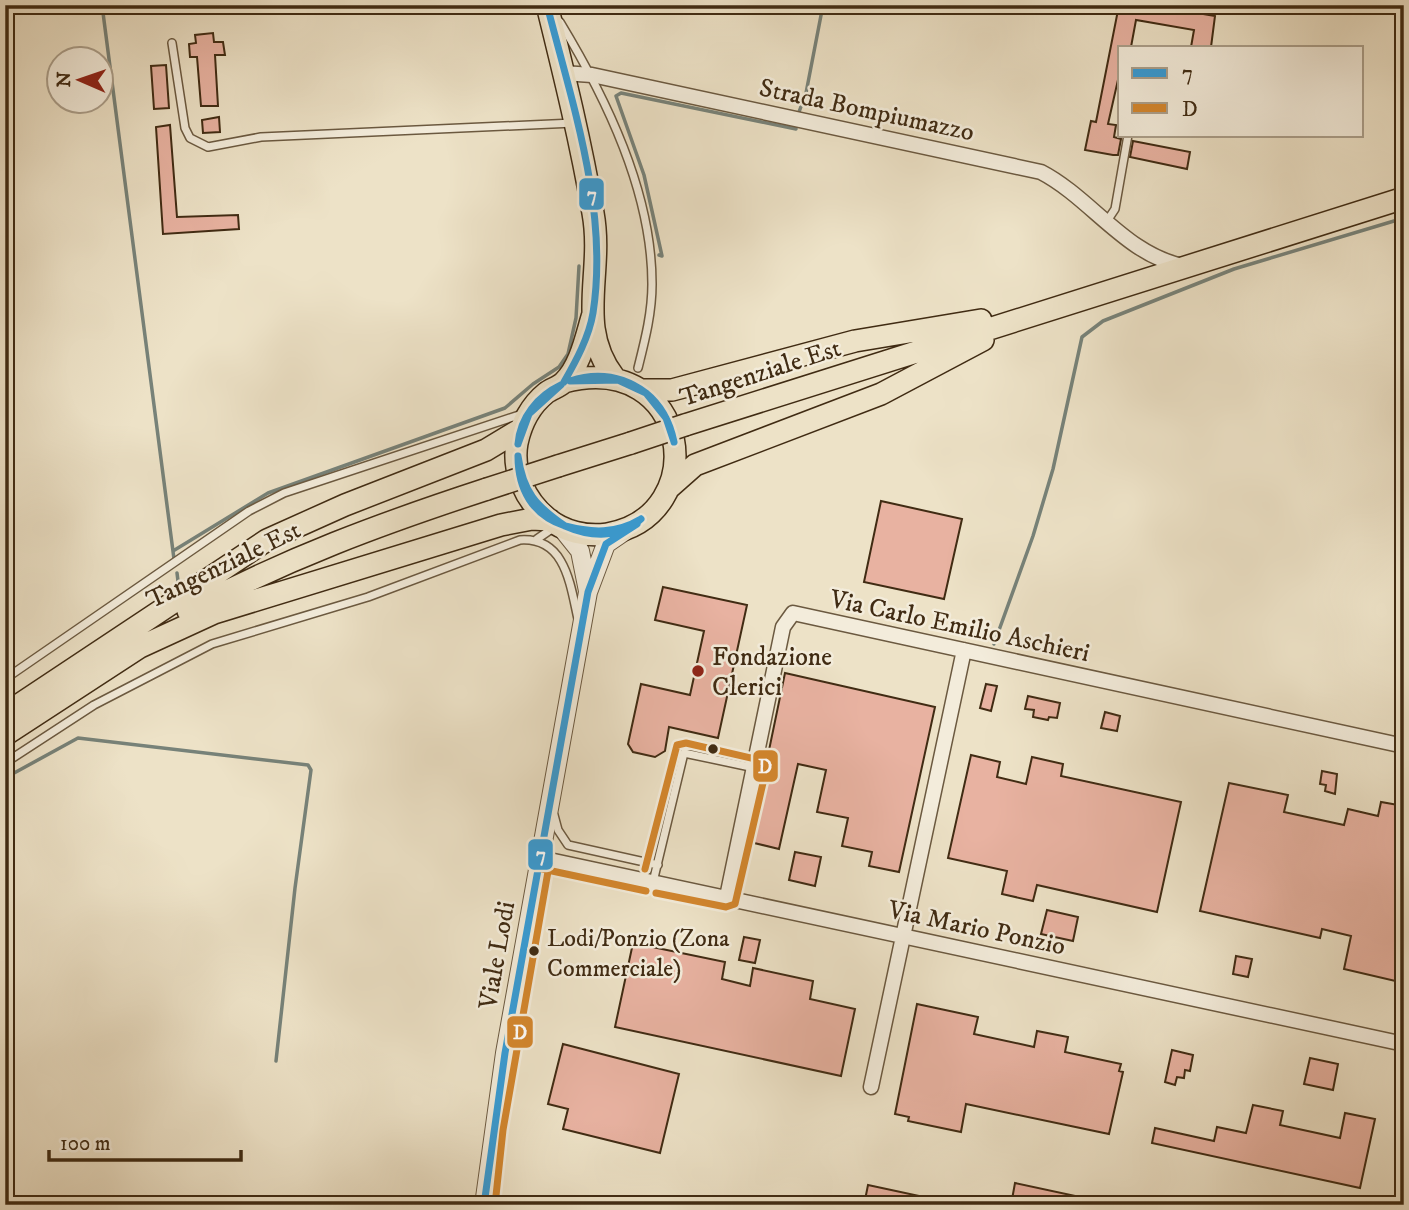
<svg xmlns="http://www.w3.org/2000/svg" width="1409" height="1210" font-family="'IM FELL DW Pica',serif">
	<style>
		.lines { fill: none; stroke-linecap: round; stroke-linejoin: round }
		.stream { stroke: #778279; stroke-width: 3.5 }
		.building { fill: #e8b2a1; stroke: #402b13; stroke-width: 2 }
		.service-casing { stroke: #6b5940; stroke-width: 10 }
		.minor-casing { stroke: #6b5940; stroke-width: 17 }
		.tertiary-casing { stroke: #6b5940; stroke-width: 20 }
		.primary-casing { stroke: #402b13; stroke-width: 24 }
		.service { stroke: #f3ecdb; stroke-width: 7 }
		.minor { stroke: #f3ecdb; stroke-width: 14 }
		.tertiary { stroke: #f3ecdb; stroke-width: 18 }
		.primary { stroke: #ede2c7; stroke-width: 21 }
		.primary-bridge-casing { stroke: #402b13; stroke-width: 24; stroke-linecap: butt }
		.primary-bridge { stroke: #ede2c7; stroke-width: 21 }
		.bus-1-casing { stroke: #f3ecdb; stroke-width: 12 }
		.bus-2-casing { stroke: #f3ecdb; stroke-width: 12 }
		.bus-1 { stroke: #379cd6; stroke-width: 7 }
		.bus-2 { stroke: #d3862d; stroke-width: 7 }
		.poi-dot { fill: #8f2418; stroke: #f3ecdb; stroke-width: 2.5 }
		.bus-dot { fill: #402b13; stroke: #f3ecdb; stroke-width: 2.5 }
		.labels { text-anchor: middle; stroke-width: 5; stroke-linejoin: round; paint-order: stroke }
		.bus-label { font-size: 24px; fill: #402b13; stroke: #f3ecdb; text-anchor: start }
		.street-label { font-size: 26px; fill: #402b13; stroke: #f3ecdb }
		.poi-label { font-size: 26px; fill: #402b13; stroke: #f3ecdb; text-anchor: start }
		.line-badge { stroke: #f3ecdb; stroke-width: 2.5 }
		.badge-label { font-size: 19px; text-anchor: middle; font-weight: bold; fill: #fff }
	</style>
	<rect width="100%" height="100%" fill="#ede2c7"/>
	<filter id="stains"><feTurbulence type="fractalNoise" baseFrequency=".00286" numOctaves="4"/><feColorMatrix values="0 0 0 0 .2 0 0 0 0 .09 0 0 0 0 .02 0 0 0 .5 -.17"/></filter>
	<radialGradient id="worn" r=".72"><stop offset=".6" stop-color="#630" stop-opacity="0"/><stop offset="1" stop-color="#630" stop-opacity=".3"/></radialGradient>
	<g class="lines">
		<path class="stream" d="M102,5L174,559
			M799,112L806,93L823,5
			M659,255L662,256L644,175L616,96L621,93L796,129
			M173,551L268,493L505,408L533,384L559,367L568,354L576,318L579,266
			M177,573L179,589
			M994,644L1033,536L1053,469L1082,337L1103,321L1234,269L1404,218
			M5,778L78,738L308,765L311,770L295,888L276,1061
			M1395,1205L1404,1155"/>
	</g>
	<path class="building" d="M1119,5H1150L1215,16L1211,47H1191L1194,30L1136,20L1131,47H1120V71L1108,124L1116,125L1114,137L1121,139L1118,155H1113L1085,150L1091,121L1096,122Z
		M213,33L214,42H223L225,55H215L218,106H201L197,57H190L189,44L196,43L195,35Z
		M166,65L169,108L154,109L151,66Z
		M219,117L220,132L203,133L202,120Z
		M170,125L177,217L238,215L239,229L163,234L156,127Z
		M1133,141L1190,152L1187,169L1130,157Z
		M881,501L962,519L944,599L864,582Z
		M663,587L747,605L718,738L669,727L665,751L655,757L633,752L628,744L641,684L690,695L704,631L655,620Z
		M785,673L935,707L899,872L869,866L872,852L842,846L848,818L817,812L826,770L798,764L779,849L750,842Z
		M986,684L997,686L991,711L980,708Z
		M1028,696L1060,703L1057,718L1049,717L1048,720L1033,717L1034,710L1025,709Z
		M1105,712L1120,716L1117,731L1101,728Z
		M971,755L1000,762L997,777L1026,784L1032,757L1063,764L1061,776L1181,802L1157,912L1037,885L1033,901L1002,894L1007,871L948,858Z
		M1322,771L1337,774L1335,794L1325,791L1326,785L1320,784Z
		M1229,783L1288,795L1284,812L1344,825L1348,809L1378,816L1381,802L1404,806V983L1344,969L1351,936L1322,929L1320,938L1200,911Z
		M795,852L821,857L815,886L789,880Z
		M1047,910L1078,917L1073,941L1041,934Z
		M744,937L760,940L755,963L739,960Z
		M633,943L725,962L722,979L750,986L753,968L813,981L810,999L855,1009L841,1076L615,1027Z
		M1236,956L1252,959L1248,977L1233,974Z
		M917,1004L978,1017L974,1034L1034,1047L1037,1031L1068,1037L1065,1052L1121,1064L1119,1071L1123,1072L1109,1134L966,1104L961,1132L908,1121L909,1117L895,1114Z
		M563,1044L679,1074L660,1153L563,1129L568,1109L548,1104Z
		M1172,1050L1193,1055L1190,1071L1185,1070L1184,1078L1177,1077L1175,1085L1165,1082Z
		M1310,1058L1338,1064L1333,1090L1304,1084Z
		M1253,1105L1283,1111L1280,1125L1340,1138L1345,1113L1375,1119L1360,1188L1152,1143L1155,1128L1214,1141L1217,1127L1246,1133Z
		M1015,1183L1094,1200L1093,1205L1041,1201L1040,1205H1011Z
		M868,1185L938,1200V1205H864Z"/>
	<g class="lines">
		<defs>
			<path id="service" d="M560,22C606,98 652,192 652,284C652,313 645,340 638,368
				M172,43L185,128L190,138L208,147L261,137L574,123
				M1107,221L1115,209L1128,135
				M537,539L556,526
				M5,679L249,511L284,493L522,414
				M5,763L94,705L212,644L368,597L520,540C565,537 570,583 578,619
				M554,815L558,830L568,845L658,865
				M653,882L684,753L755,768"/>
			<path id="minor" d="M563,73L592,75L1041,172C1091,198 1126,255 1183,266
				M540,858L1404,1044
				M727,897L783,627L793,613L1404,746
				M871,1087L964,650"/>
			<path id="tertiary" d="M560,526L580,551L588,591
				M484,1205L505,1053L588,592L606,544L625,531"/>
			<path id="primary" d="M547,5C564,74 581,143 593,213C604,273 575,326 614,377
				M564,382C691,349 714,516 607,534C587,537 564,532 547,518C525,500 512,471 517,443C521,424 531,405 546,393C551,389 559,387 564,382C581,365 586,336 593,314
				M642,390H672L855,341L981,320
				M685,425L1404,198
				M558,466L631,443
				M669,488L695,465L881,394L983,340
				M188,611C288,558 380,524 487,489
				M5,714L267,540L345,505L486,450L521,429
				M5,735L140,647L214,613L501,525L532,519L550,520"/>
		</defs>
		<use href="#service" class="service-casing"/>
		<use href="#minor" class="minor-casing"/>
		<use href="#tertiary" class="tertiary-casing"/>
		<use href="#primary" class="primary-casing"/>
		<use href="#service" class="service"/>
		<use href="#minor" class="minor"/>
		<use href="#tertiary" class="tertiary"/>
		<use href="#primary" class="primary"/>
		<defs>
			<path id="primary-bridge" d="M631,443L685,425
				M487,489L558,466"/>
		</defs>
		<use href="#primary-bridge" class="primary-bridge-casing"/>
		<use href="#primary-bridge" class="primary-bridge"/>
		<defs>
			<path id="bus-1" d="M547,5C572,103 609,210 593,313C589,337 576,361 564,382
				M570,381C598,372 623,376 646,393
				M570,381L618,380L646,393
				M646,393C662,406 670,422 674,442
				M646,393L666,418L674,442
				M518,444C520,417 538,396 561,385
				M518,444L529,414L561,385
				M518,456C523,492 536,506 565,526
				M518,456C518,489 532,515 565,526
				M565,526C592,533 616,534 641,519
				M565,526C590,537 620,539 641,519
				M484,1205L505,1053L588,592L606,544L637,524"/>
			<path id="bus-2" d="M538,868L646,891
				M645,869L677,745L686,743L764,761L766,770L735,904L726,907L656,893
				M495,1205L503,1130L550,860"/>
		</defs>
		<use href="#bus-1" class="bus-1-casing"/>
		<use href="#bus-2" class="bus-2-casing"/>
		<use href="#bus-1" class="bus-1"/>
		<use href="#bus-2" class="bus-2"/>
	</g>
	<circle class="poi-dot" cx="698" cy="671" r="7"/>
	<g class="bus-dot">
		<circle cx="713" cy="749" r="6"/>
		<circle cx="534" cy="951" r="6"/>
	</g>
	<g class="labels">
		<g class="bus-label">
			<text x="547" y="946">Lodi/Ponzio (Zona<tspan x="547" dy="30">Commerciale)</tspan></text>
		</g>
		<g class="street-label">
			<text transform="translate(867 109) rotate(12)" y="9">Strada Bompiumazzo</text>
			<text transform="translate(760 372) rotate(-18)" y="9">Tangenziale Est</text>
			<text transform="translate(223 564) rotate(-26)" y="9">Tangenziale Est</text>
			<text transform="translate(960 625) rotate(12)" y="9">Via Carlo Emilio Aschieri</text>
			<text transform="translate(977 927) rotate(12)" y="9">Via Mario Ponzio</text>
			<text transform="translate(496 955) rotate(-80)" y="9">Viale Lodi</text>
		</g>
		<g class="poi-label">
			<text x="712" y="665">Fondazione<tspan x="712" dy="30">Clerici</tspan></text>
		</g>
	</g>
	<g class="line-badge">
		<rect x="578" y="177" width="27" height="34" rx="7" fill="#379cd6"/>
		<rect x="752" y="749" width="27" height="34" rx="7" fill="#d3862d"/>
		<rect x="527" y="838" width="27" height="33" rx="7" fill="#379cd6"/>
		<rect x="506" y="1015" width="28" height="34" rx="7" fill="#d3862d"/>
	</g>
	<g class="badge-label">
		<text x="592" y="201">7</text>
		<text x="765" y="773">D</text>
		<text x="541" y="861">7</text>
		<text x="520" y="1039">D</text>
	</g>
	<rect width="1409" height="1210" fill="none" stroke="#ede2c7" stroke-width="28"/>
	<rect x="7" y="7" width="1395" height="1196" fill="none" stroke="#402b13" stroke-width="3.5"/>
	<rect x="14" y="14" width="1381" height="1182" fill="none" stroke="#402b13" stroke-width="2"/>
	<rect x="1118" y="46" width="245" height="91" fill="#f3ecdb" stroke="#ab9f8b" stroke-width="2"/>
	<rect x="1132" y="68" width="35" height="10" fill="#379cd6" stroke="#ab9f8b" stroke-width="2"/>
	<text x="1182" y="80" font-size="21" fill="#402b13">7</text>
	<rect x="1132" y="103" width="35" height="10" fill="#d3862d" stroke="#ab9f8b" stroke-width="2"/>
	<text x="1182" y="116" font-size="21" fill="#402b13">D</text>
	<g transform="translate(80 80) rotate(272)"><circle r="33" fill="#f3ecdb" stroke="#ab9f8b" stroke-width="2"/>
	<path d="M0-5L12 26L0 18L-12 26Z" fill="#8f2418"/>
	<text y="-10" font-size="19" font-weight="bold" text-anchor="middle" fill="#402b13">N</text>
	</g>
	<path d="M49 1150v10h192v-10" fill="none" stroke="#402b13" stroke-width="3.5"/>
	<text x="60" y="1150" font-size="21" fill="#402b13" stroke="#f3ecdb" stroke-width="5" paint-order="stroke">100 m</text>
	<rect width="100%" height="100%" filter="url(#stains)"/>
	<rect width="100%" height="100%" fill="url(#worn)"/>
</svg>
